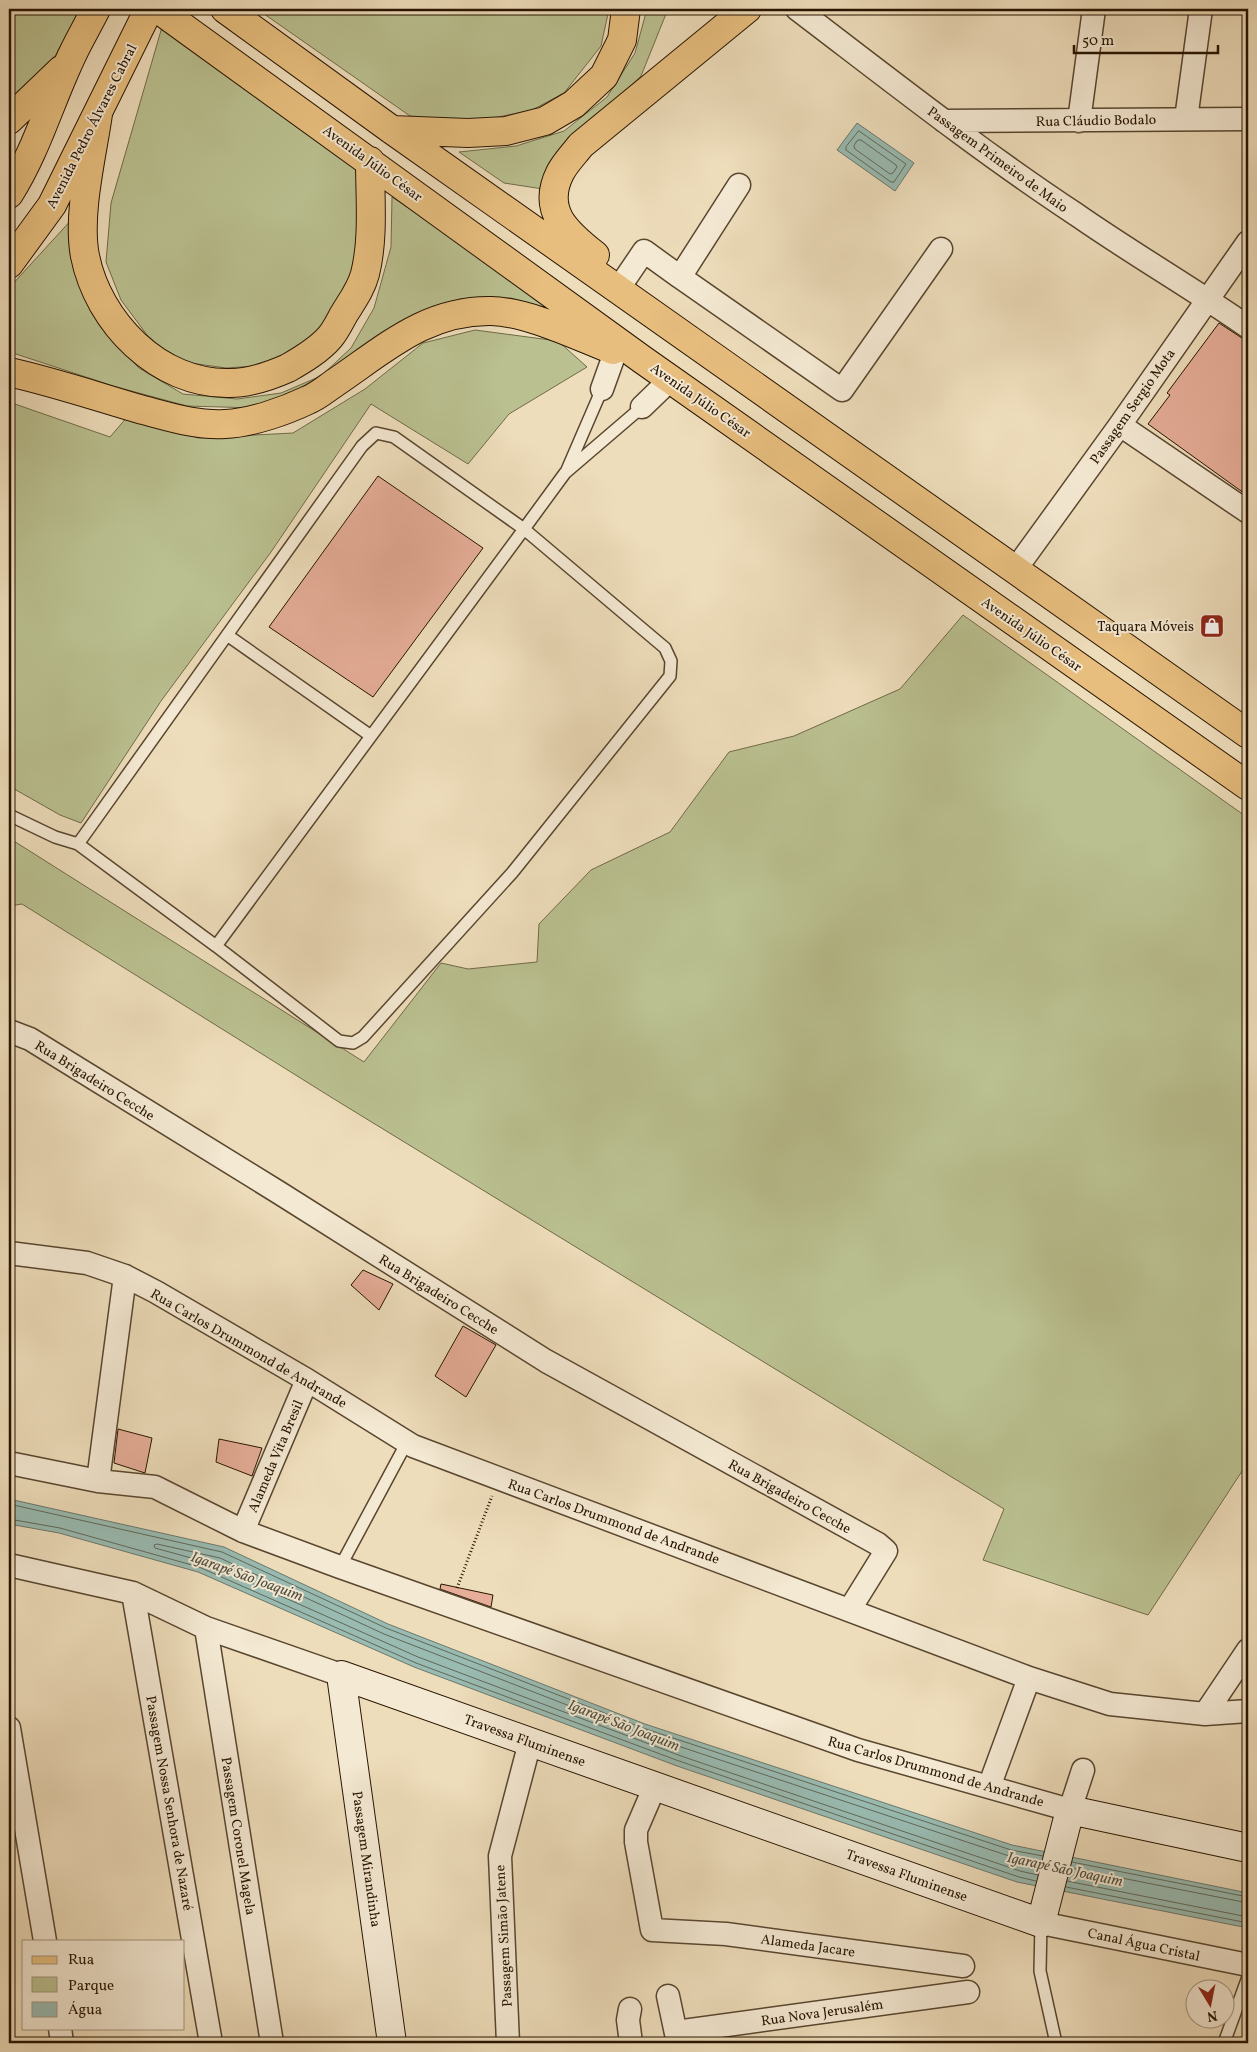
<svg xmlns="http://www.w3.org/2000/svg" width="1257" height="2052" font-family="Vollkorn,serif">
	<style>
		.green { fill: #bac090; stroke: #706a48 }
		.water { fill: #99bbb2; stroke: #6b786b }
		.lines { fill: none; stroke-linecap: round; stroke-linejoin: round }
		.shore { stroke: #606859; stroke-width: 1 }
		.building { fill: #e6ad98; stroke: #271400 }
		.lane-casing { stroke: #59462f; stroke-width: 14 }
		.street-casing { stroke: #59462f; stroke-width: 25 }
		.secondary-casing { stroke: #271400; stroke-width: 30 }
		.primary-casing { stroke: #271400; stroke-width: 30 }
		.path { stroke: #271400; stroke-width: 3; stroke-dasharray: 1 2.5; stroke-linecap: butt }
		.lane { stroke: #f4e9d3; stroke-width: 11 }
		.street { stroke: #f4e9d3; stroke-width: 22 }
		.secondary { stroke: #f4e9d3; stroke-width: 28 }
		.primary { stroke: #e7be7e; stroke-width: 28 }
		.labels { text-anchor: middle; stroke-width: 4; stroke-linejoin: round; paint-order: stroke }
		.street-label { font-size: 14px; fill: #271400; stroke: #f4e9d3 }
		.poi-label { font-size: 14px; fill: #271400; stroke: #f4e9d3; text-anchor: end }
		.water-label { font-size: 15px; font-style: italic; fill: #4f4e3e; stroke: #f4e9d3 }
	</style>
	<rect width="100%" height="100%" fill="#edb"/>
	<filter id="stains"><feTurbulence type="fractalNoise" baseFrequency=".004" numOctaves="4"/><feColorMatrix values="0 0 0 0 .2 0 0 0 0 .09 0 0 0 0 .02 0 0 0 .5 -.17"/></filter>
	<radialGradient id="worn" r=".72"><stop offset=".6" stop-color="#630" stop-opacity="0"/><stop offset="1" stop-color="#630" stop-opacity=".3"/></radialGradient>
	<path class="green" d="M9,9H82L47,70L9,108Z
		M257,9H609L601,46L564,93L532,110L470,123L410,116Z
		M647,9H668L641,76L584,131L543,189L504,183L459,152L516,146L564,131L607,97L635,53Z
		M162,27L361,172L362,244L352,284L319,335L270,365L226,368L176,361L147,335L121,300L106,262L111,203Z
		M392,197L564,313L511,298L460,299L393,331L296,397L256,408L187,406L113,386L16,354L9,353V288L74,217L80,269L109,337L139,368L183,394L237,399L281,393L321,376L351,348L374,308L391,247Z
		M475,330L558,341L587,367L509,414L468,464L371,404L271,552L161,701L81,823L60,815L9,786V402L110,437L128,416L198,438L293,433L365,389L423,343Z
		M963,615L1248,818V1462L1148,1615L983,1560L1004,1509L334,1099L22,904L9,906V838L364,1062L441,963L468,969L537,962L539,924L591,870L670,832L729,752L794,736L900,689Z"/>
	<path class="water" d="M857,123L914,163L895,191L837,150Z
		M9,1499L224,1547L388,1624L645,1724L1012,1845L1248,1893V1928L1017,1882L677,1766L414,1667L198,1572L59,1533L9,1524Z"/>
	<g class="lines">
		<path class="shore" d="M859,131L906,164L894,182H891L846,150V147Z
			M858,140H861L896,165L897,167L893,173L890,174L855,149L854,146Z
			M9,1504L222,1552L386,1628L643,1728L1011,1850L1043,1856
			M9,1519L60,1528L199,1567L416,1663L679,1761L1019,1877L1036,1881
			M1072,1862L1248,1897
			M1071,1868L1248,1903
			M1038,1875L1020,1871L681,1756L418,1657L202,1561L155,1548L154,1545L157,1544L220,1558L384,1634L642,1734L1009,1856L1041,1862
			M1067,1881L1248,1917
			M1066,1887L1248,1923"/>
	</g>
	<path class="building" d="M1219,323L1248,342V496L1148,424L1170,395L1167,393Z
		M378,476L483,548L373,697L269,627Z
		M363,1270L393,1284L379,1310L351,1285Z
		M463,1326L496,1345L466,1397L435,1376Z
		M118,1429L152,1438L145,1473L114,1463Z
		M219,1439L262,1448L252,1476L216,1462Z
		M441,1584L493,1595L491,1607L440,1589Z"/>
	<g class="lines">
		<defs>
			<path id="lane" d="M567,470L602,389
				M227,635L371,736
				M9,815L55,837L78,844L362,446L376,433L394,437L524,529L665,648L671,661L670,676L512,873L363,1037L353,1043L339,1041L216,946L524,529L565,473L642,407
				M78,844L216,946
				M340,1567L407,1442
				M1041,1923L1040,1971L1056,2043
				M1224,2043L1248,1977"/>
			<path id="street" d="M797,9C889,79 980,151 1077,215C1133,254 1192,288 1248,327
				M1186,119L1201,9
				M944,121L1248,119
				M1079,121L1094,9
				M680,277L842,390L941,249
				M625,279L644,251L680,277L739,185
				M602,389L616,350
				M642,407L671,379
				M1120,425L1248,512
				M1015,570L1120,425L1248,242
				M9,1031L30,1039L278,1192L546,1361L878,1544L886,1551L850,1609
				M9,1253L87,1263L125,1276L156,1292L307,1380L413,1446L1029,1678L1110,1704L1205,1714L1248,1711
				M9,1463L98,1481L155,1487L243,1531L340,1567L858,1750L1070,1810L1083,1770
				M98,1481L125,1276
				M243,1531L307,1380
				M9,1565L133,1593L206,1628L341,1675
				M133,1593L211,2043
				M206,1628L272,2043
				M1205,1714L1248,1650
				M9,1728L45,1941
				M655,1786L636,1830V1842L652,1930L726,1934L963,1966
				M989,1787L1029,1678
				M1041,1923L1248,1965
				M668,1996L678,2043
				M630,2009L628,2020L631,2043
				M60,2028L62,2043
				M676,2032L968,1992
				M508,2043L500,1856L530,1742"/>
			<path id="secondary" d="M392,2043L341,1675L1041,1923L1070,1810L1248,1848"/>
			<path id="primary" d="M158,9L643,360L1248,786
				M225,9L392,130L1248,734
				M98,114C92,156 77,215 85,256C98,322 159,385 230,383C250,383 270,376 288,368C302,360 319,350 330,337C336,330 340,321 344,314C352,301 361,289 365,274C374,238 370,198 370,161
				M9,120L61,70
				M392,130L468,133L506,131L545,121L574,104L604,76L622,40L626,9
				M9,194C35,153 48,108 68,64C76,45 87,27 96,9
				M595,255C567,233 541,211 560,173C565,163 574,154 581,145L747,9
				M9,264L52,205L149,9
				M9,372C54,382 98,397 143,410C170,417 197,426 225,424C251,423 285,411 308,400C318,396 327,388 336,382C386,348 427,310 491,311C529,312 577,336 613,350"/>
		</defs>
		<use href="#lane" class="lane-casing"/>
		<use href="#street" class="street-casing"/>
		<use href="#secondary" class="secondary-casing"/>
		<use href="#primary" class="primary-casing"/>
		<path class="path" d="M457,1588L492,1496"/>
		<use href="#lane" class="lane"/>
		<use href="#street" class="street"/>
		<use href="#secondary" class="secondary"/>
		<use href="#primary" class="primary"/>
	</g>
	<defs>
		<symbol id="shop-square" viewBox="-11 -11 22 22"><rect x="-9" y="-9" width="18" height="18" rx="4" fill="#8f2418" stroke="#f4e9d3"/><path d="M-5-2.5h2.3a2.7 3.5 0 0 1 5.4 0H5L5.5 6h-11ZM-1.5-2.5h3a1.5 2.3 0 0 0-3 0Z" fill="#fff"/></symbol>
	</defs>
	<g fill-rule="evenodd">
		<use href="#shop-square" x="1198" y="612" width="28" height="28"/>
	</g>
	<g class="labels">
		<g class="street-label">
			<text transform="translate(1096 120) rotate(-1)" y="5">Rua Cláudio Bodalo</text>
			<text transform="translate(91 126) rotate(-63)" y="5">Avenida Pedro Álvares Cabral</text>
			<text transform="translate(998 159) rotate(36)" y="5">Passagem Primeiro de Maio</text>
			<text transform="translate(373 163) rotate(36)" y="5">Avenida Júlio César</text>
			<text transform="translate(701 400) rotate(35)" y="5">Avenida Júlio César</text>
			<text transform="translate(1132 406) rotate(-55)" y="5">Passagem Sergio Mota</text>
			<text transform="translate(1032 634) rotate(35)" y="5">Avenida Júlio César</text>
			<text transform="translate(95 1080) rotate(32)" y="5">Rua Brigadeiro Cecche</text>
			<text transform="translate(439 1294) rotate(32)" y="5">Rua Brigadeiro Cecche</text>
			<text transform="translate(249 1348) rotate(30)" y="5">Rua Carlos Drummond de Andrande</text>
			<text transform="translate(275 1456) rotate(-67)" y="5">Alameda Vita Bresil</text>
			<text transform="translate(790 1496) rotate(29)" y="5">Rua Brigadeiro Cecche</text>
			<text transform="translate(614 1521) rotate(20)" y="5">Rua Carlos Drummond de Andrande</text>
			<text transform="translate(525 1740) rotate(20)" y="5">Travessa Fluminense</text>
			<text transform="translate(936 1771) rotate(16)" y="5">Rua Carlos Drummond de Andrande</text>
			<text transform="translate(170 1803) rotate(80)" y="5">Passagem Nossa Senhora de Nazaré</text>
			<text transform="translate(239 1836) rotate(81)" y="5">Passagem Coronel Magela</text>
			<text transform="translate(367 1859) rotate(82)" y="5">Passagem Mirandinha</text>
			<text transform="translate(907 1875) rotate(20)" y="5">Travessa Fluminense</text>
			<text transform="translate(503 1936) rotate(-93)" y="5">Passagem Simão Jatene</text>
			<text transform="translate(1144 1944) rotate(12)" y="5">Canal Água Cristal</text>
			<text transform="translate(808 1945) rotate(8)" y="5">Alameda Jacare</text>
			<text transform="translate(822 2012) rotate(-8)" y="5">Rua Nova Jerusalém</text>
		</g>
		<g class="poi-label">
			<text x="1194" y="631">Taquara Móveis</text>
		</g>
		<g class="water-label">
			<text transform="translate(247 1576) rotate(20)" y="5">Igarapé São Joaquim</text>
			<text transform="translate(624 1725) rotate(21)" y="5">Igarapé São Joaquim</text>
			<text transform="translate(1065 1869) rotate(12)" y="5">Igarapé São Joaquim</text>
		</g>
	</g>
	<rect width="1257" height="2052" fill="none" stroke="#edb" stroke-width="30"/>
	<rect x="10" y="10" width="1237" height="2032" fill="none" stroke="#271400" stroke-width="2.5"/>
	<rect x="15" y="15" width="1227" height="2022" fill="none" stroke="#271400"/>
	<rect x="22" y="1940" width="162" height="90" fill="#f4e9d3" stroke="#a2947f"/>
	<rect x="32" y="1956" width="25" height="8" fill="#e7be7e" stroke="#a2947f"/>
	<text x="68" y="1964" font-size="15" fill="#271400">Rua</text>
	<rect x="32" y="1977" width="25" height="15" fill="#bac090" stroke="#a2947f"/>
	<text x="68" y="1990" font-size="15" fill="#271400">Parque</text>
	<rect x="32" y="2002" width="25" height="15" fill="#99bbb2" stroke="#a2947f"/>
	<text x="68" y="2014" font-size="15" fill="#271400">Água</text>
	<g transform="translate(1210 2004) rotate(170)"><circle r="24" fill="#f4e9d3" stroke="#a2947f"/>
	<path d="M0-4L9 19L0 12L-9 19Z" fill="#8f2418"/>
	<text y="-8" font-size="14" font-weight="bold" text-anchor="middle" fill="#271400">N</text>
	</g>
	<path d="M1074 45v8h144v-8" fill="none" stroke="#271400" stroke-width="2.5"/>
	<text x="1082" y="45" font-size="15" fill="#271400" stroke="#f4e9d3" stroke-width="4" paint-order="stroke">50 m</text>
	<rect width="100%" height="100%" filter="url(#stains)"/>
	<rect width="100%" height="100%" fill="url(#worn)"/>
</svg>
